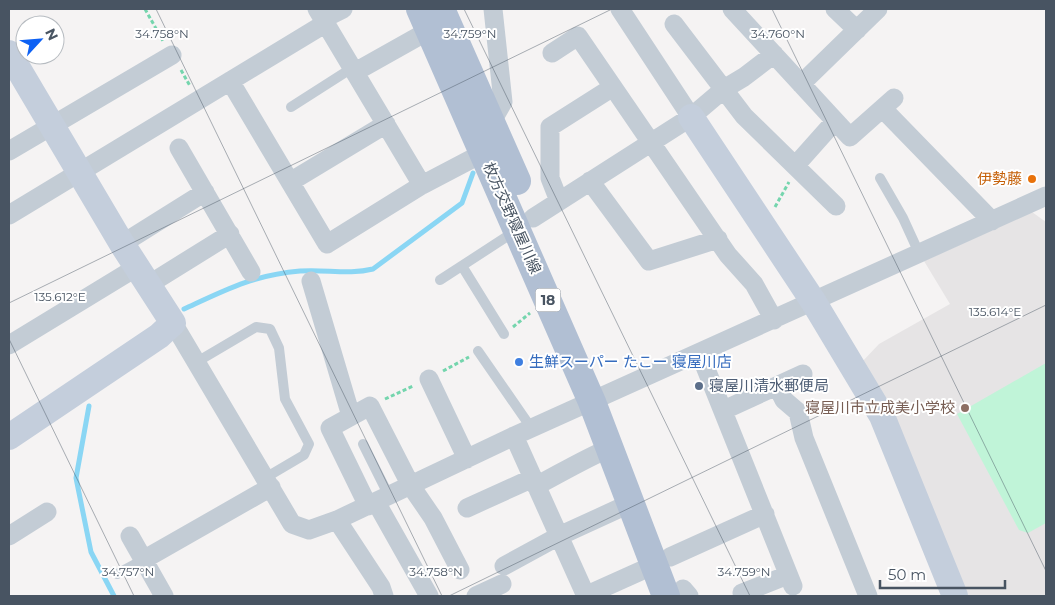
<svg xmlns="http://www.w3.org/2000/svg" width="1055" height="605" font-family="Montserrat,'Noto Sans JP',sans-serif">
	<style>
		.education { fill: #e6e4e5 }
		.green { fill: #c0f4d8 }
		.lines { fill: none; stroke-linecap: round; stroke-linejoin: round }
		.stream { stroke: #8ad6f4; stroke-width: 5 }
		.path { stroke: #74d5ad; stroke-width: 3; stroke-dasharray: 4 2.5; stroke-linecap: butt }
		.lane { stroke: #c3ccd5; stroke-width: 10 }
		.street { stroke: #c3ccd5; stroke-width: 19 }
		.secondary { stroke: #c4cedc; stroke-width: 26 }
		.primary { stroke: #b1bfd3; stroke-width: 28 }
		.ticks { fill: none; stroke: #485462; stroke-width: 1; stroke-opacity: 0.45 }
		.food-dot { fill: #e8710a; stroke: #fff; stroke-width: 2 }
		.shop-dot { fill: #3f7fe0; stroke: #fff; stroke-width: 2 }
		.service-dot { fill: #5c6f8a; stroke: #fff; stroke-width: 2 }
		.education-dot { fill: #8d6e63; stroke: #fff; stroke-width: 2 }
		.labels { text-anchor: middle; stroke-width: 4; stroke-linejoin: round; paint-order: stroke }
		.shield { fill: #fff; stroke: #7f8791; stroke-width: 1 }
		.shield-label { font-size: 14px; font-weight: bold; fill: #485462 }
		.food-label { font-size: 15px; fill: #c56008; stroke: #fff; text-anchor: end }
		.street-label { font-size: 15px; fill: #485462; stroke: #fff }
		.shop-label { font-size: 15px; fill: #366cbe; stroke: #fff; text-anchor: start }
		.service-label { font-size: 15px; fill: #4e5e75; stroke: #fff; text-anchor: start }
		.education-label { font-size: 15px; fill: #785e54; stroke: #fff; text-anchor: end }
		.ticks-label { font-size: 12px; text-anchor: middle; fill: #485462; stroke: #fff; stroke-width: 4; stroke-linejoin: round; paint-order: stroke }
	</style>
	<rect width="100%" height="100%" fill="#f5f3f3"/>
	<path class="education" d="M1032,212L1046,222V596H965L861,363L879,344L950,304L924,261Z"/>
	<path class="green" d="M1046,363V523L1028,533L1019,530L957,414Z"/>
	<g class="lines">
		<path class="stream" d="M184,309C225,290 253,275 300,271C325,269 349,275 373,269L462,203L473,173
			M89,406L76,478L91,552L114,596"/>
		<path class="path" d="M145,9L163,41
			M181,70L190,86
			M775,207L789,182
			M513,327L530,313
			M443,371L469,357
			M385,399L413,386"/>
		<path class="lane" d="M291,107L352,68
			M880,178L903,218L919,253
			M462,266L504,334
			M440,280L517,230
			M478,351L532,429
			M195,363L256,327L270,329L279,348L285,399L309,444L304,455L265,478
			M363,444L389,496
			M117,574L143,560"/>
		<path class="street" d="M317,9L422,185
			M620,9L691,117
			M732,9L850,137L894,98
			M835,9L857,30
			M323,19L343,9
			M674,24L744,116L836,206
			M552,53L578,36L728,255L754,284L774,320
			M355,72L428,31
			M230,81L327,244L422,185L483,153
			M801,84L878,9
			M883,109L992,221
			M491,123L503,102L493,9
			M179,148L251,272
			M9,151L172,55
			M795,166L835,121
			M590,181L649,261L718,239
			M290,182L386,124
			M559,201L550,178V127L613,87
			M9,215L326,23
			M533,218L691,117L724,89L744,77L774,54
			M122,244L205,192
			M311,281L351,416
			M148,285L230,234
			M173,323L292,524L309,530L337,520L514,436L1046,196
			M9,345L137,267
			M700,354L793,586
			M429,379L467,459
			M777,386L784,400L798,412L804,438L868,596
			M724,410L803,374
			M514,436L586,596
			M536,486C561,473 584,459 610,448
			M376,502L429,596
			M368,506L330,428L370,406L411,486L433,518L460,570
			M467,508L533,478
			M337,520L381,587L384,596
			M9,536L47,512
			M130,536L164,596
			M670,557L765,514
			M143,560L271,487
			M504,566L559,536L631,503
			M683,589L689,596
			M476,596L502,584
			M585,596L654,565
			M744,596L742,593L788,575"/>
		<path class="secondary" d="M9,53L122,244L173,323L159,336L9,437
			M691,117L813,301L882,416L955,596"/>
		<path class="primary" d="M420,9L592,402L666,596
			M441,9L517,181"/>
	</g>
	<path class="ticks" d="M156,9L442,596M464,9L750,596M772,9L1046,571M9,303L612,9M9,339L134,596M449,596L1046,305"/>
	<circle class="food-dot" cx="1032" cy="179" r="5"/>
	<circle class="shop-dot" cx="519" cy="362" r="5"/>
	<circle class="service-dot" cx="699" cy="386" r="5"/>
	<circle class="education-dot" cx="965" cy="408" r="5"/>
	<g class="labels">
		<rect class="shield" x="535.5" y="288.5" width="25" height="23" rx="4"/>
		<g class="shield-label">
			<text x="548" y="305">18</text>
		</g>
		<g class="food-label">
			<text x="1022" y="184">伊勢藤</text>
		</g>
		<g class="street-label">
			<text transform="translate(512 218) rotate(66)" y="5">枚方交野寝屋川線</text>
		</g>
		<g class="shop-label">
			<text x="529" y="367">生鮮スーパー たこー 寝屋川店</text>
		</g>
		<g class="service-label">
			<text x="709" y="391">寝屋川清水郵便局</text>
		</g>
		<g class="education-label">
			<text x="955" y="413">寝屋川市立成美小学校</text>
		</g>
	</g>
	<g class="ticks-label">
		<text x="162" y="38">34.758°N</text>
		<text x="470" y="38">34.759°N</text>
		<text x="778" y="38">34.760°N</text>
		<text x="60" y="301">135.612°E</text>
		<text x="995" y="316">135.614°E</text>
		<text x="128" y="576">34.757°N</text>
		<text x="436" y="576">34.758°N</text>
		<text x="744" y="576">34.759°N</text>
	</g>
	<rect width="1055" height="605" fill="none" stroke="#485462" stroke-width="20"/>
	<g transform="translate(40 40) rotate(64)"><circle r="24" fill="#ffffff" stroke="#b6bbc0"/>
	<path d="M0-4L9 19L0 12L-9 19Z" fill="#0d61f4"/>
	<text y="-8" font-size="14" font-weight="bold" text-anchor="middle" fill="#485462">N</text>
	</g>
	<path d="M880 580v8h125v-8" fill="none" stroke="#485462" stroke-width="2.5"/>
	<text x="888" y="580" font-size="15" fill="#485462" stroke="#ffffff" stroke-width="4" paint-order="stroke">50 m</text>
</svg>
